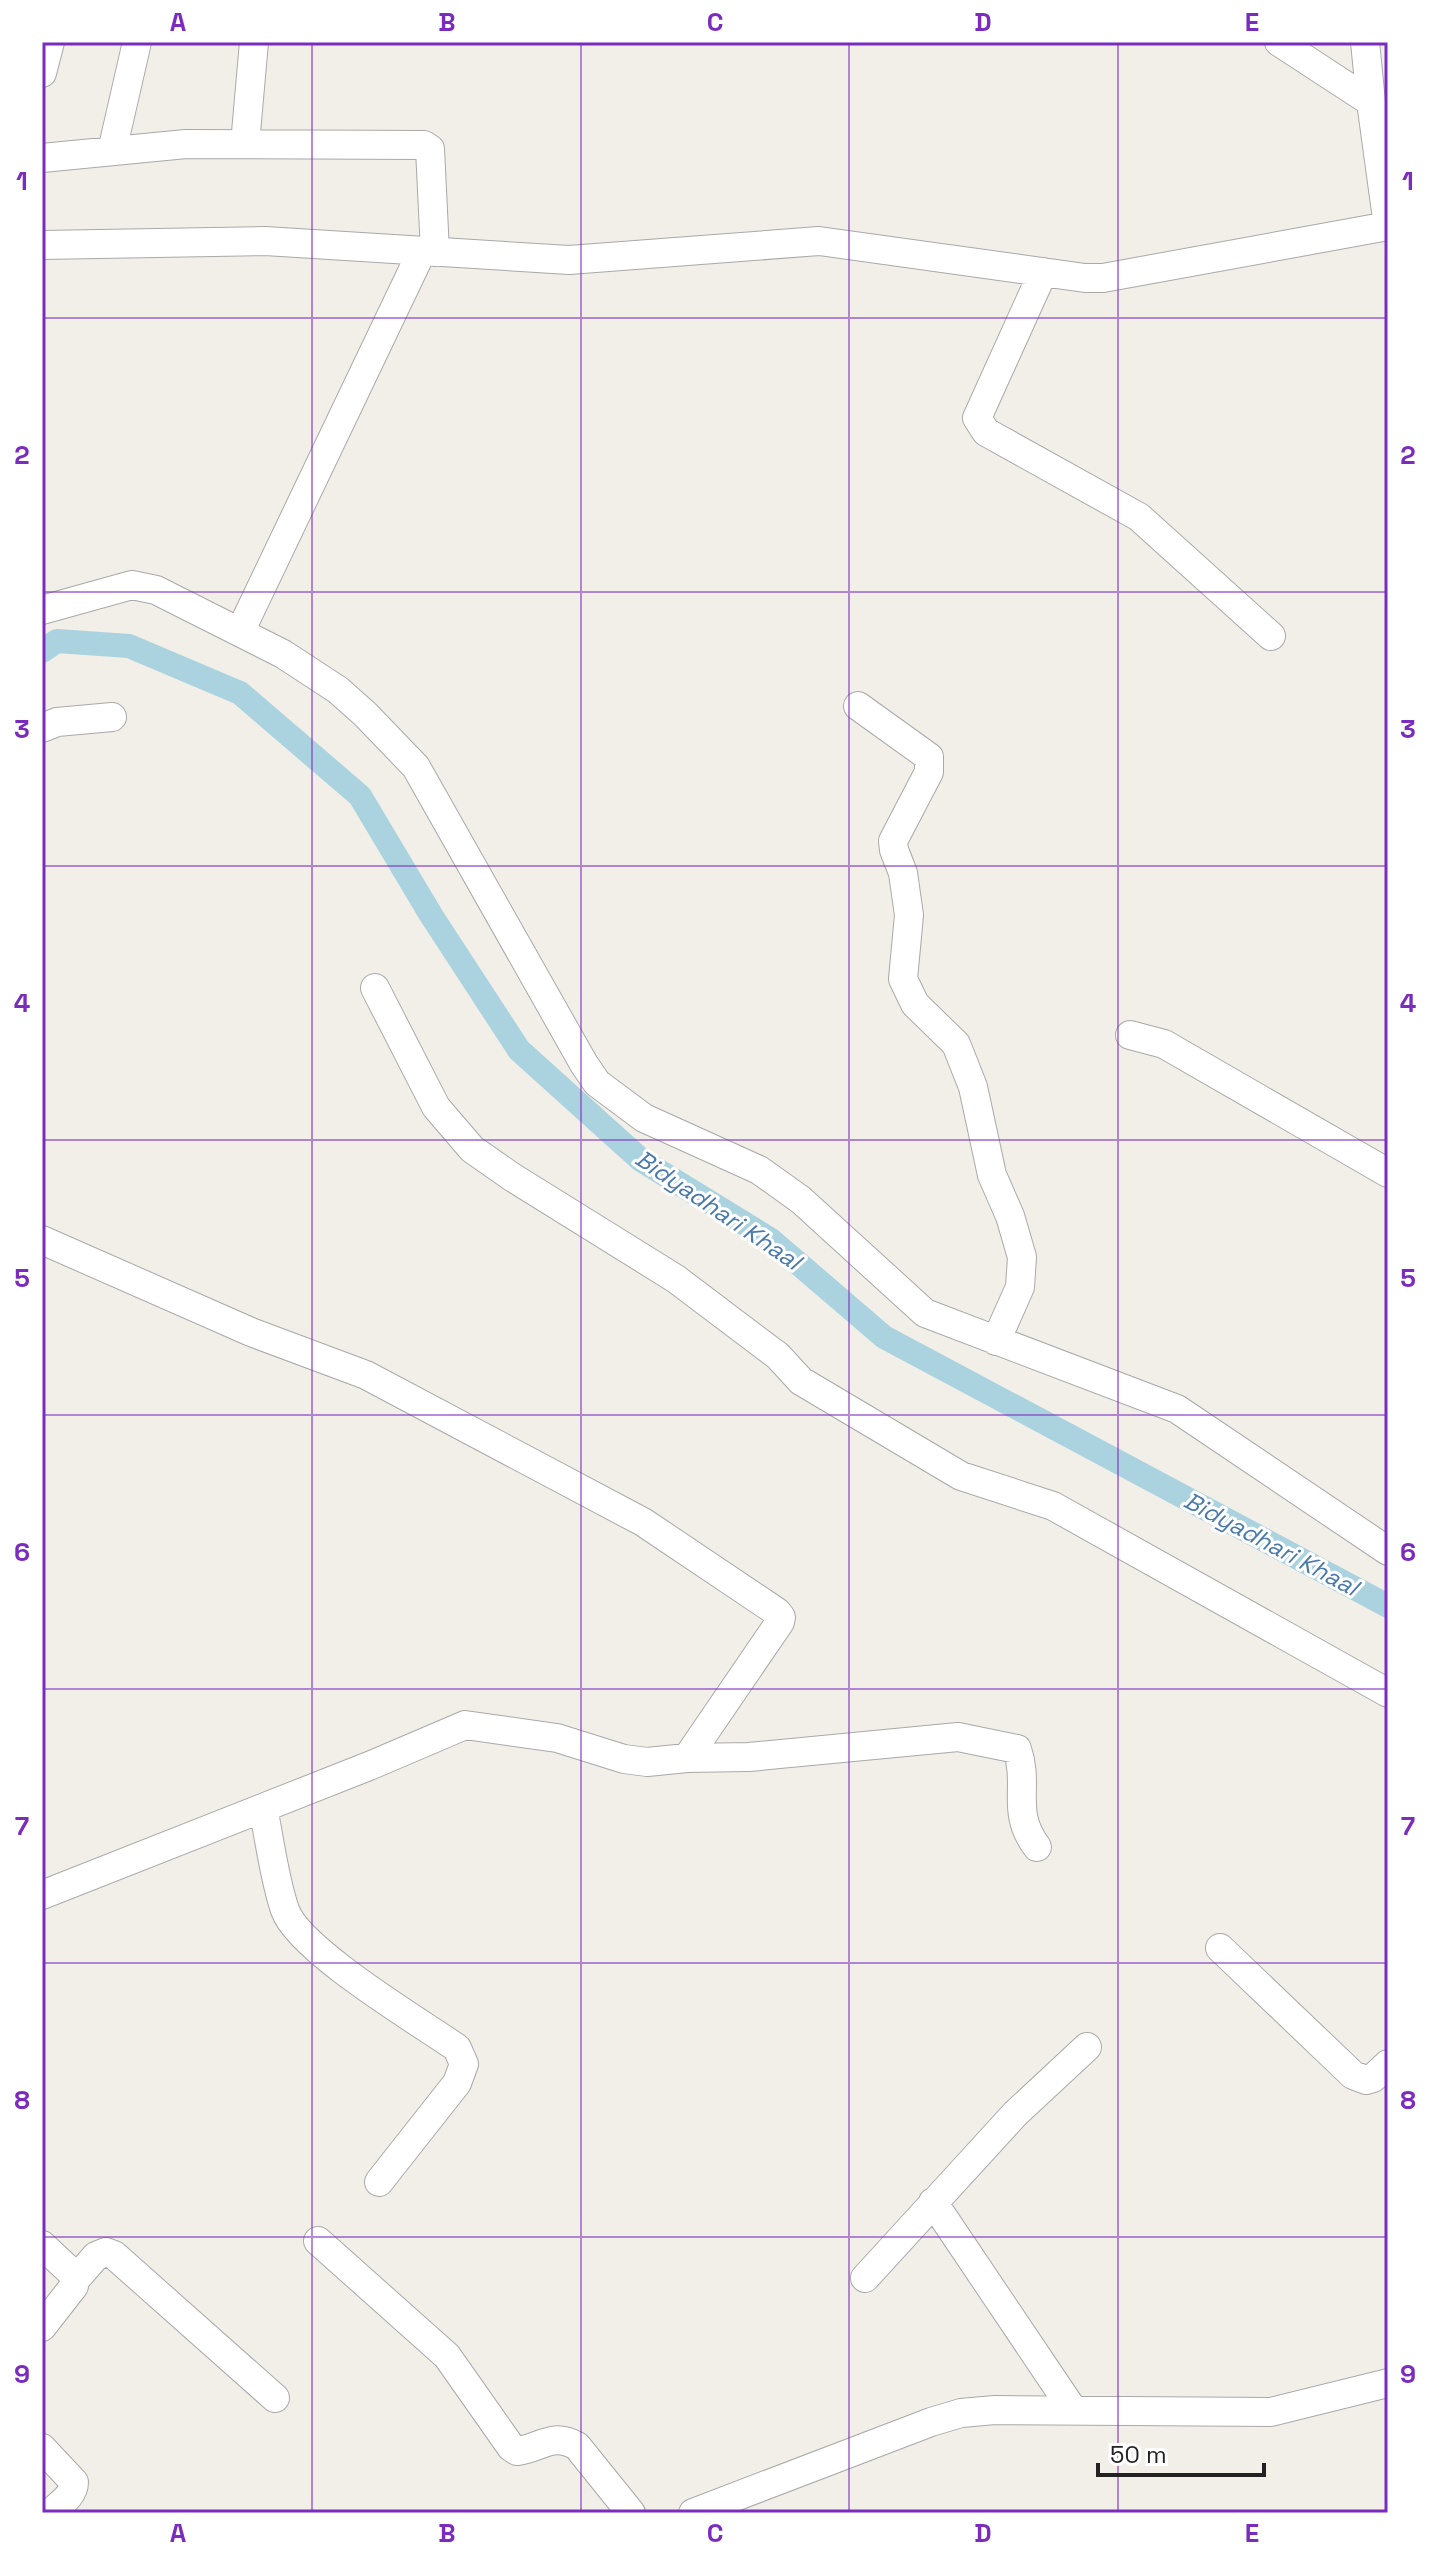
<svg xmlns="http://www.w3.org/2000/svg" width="1430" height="2555" font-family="'Space Grotesk',sans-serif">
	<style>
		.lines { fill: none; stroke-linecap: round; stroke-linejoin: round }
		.canal { stroke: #aad3df; stroke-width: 24 }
		.minor-casing { stroke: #a9a9a9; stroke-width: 30 }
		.minor { stroke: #fff; stroke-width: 28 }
		.grid { fill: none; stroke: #7b2cbf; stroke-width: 2; stroke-opacity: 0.55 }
		.labels { text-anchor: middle; stroke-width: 6; stroke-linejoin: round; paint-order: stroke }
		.water-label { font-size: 24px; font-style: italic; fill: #4a7aab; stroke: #fff }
		.neatline { fill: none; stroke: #7b2cbf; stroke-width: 3 }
		.grid-label { font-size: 26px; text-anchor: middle; font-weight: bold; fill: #7b2cbf }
	</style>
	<rect width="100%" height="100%" fill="#f2efe9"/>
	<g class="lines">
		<path class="canal" d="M42,651L57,641L129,646L240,693L360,796L431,915L519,1050L641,1160L771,1240L884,1337L1388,1606"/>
		<defs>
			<path id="minor" d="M1279,42L1371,102L1388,226
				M1365,42L1371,102
				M42,73L50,42
				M245,144L254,42
				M112,151L137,42
				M42,158L186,144L424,145L430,149L435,252
				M42,245L265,241L569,260L819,241L1085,278H1103L1388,226
				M1043,272L977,418L986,432L1139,517L1271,636
				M42,610L132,585L156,590L283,654L338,690L365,714L416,767L584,1064L597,1083L644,1118L759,1170L801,1200L925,1313L1177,1409L1388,1551
				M240,632L422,251
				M858,706L929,757V772L893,841L894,850L903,873L909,915L903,979L915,1004L956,1044L973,1087L992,1175L1010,1216L1022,1257L1020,1287L996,1341
				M42,728L57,722L112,717
				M375,988L436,1107L472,1149L512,1177L676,1279L778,1356L801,1381L961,1476L1053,1506L1388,1693
				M1130,1035L1164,1044L1388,1173
				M42,1240L251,1332L366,1375L643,1522L777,1612L781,1617L780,1622L687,1758
				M263,1808C270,1841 274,1878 285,1910C299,1950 418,2021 457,2048L464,2064L457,2083L379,2182
				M42,1895L369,1766L465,1725L557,1738L624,1759L647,1762L687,1758L749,1757L958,1737L1017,1749C1030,1787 1010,1811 1037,1847
				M1220,1948L1353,2075L1366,2080L1373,2078L1388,2064
				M933,2202L1073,2410
				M318,2241L447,2356L511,2447L517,2451C542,2448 551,2432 577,2446L631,2513
				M42,2245L72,2273L75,2280L74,2286L42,2327
				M865,2278L1015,2114L1087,2047
				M75,2280L96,2256L106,2252L114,2255L275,2398
				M42,2448L74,2482C74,2496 60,2504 50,2513
				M693,2513L931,2422L961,2413L995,2410L1271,2412L1388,2383"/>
		</defs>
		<use href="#minor" class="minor-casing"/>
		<use href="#minor" class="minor"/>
	</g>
	<path class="grid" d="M312,42V2513M581,42V2513M849,42V2513M1118,42V2513M42,318H1388M42,592H1388M42,866H1388M42,1140H1388M42,1415H1388M42,1689H1388M42,1963H1388M42,2237H1388"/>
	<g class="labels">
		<g class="water-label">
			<text transform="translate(718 1210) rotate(34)" y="8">Bidyadhari Khaal</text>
			<text transform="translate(1271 1544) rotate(28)" y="8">Bidyadhari Khaal</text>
		</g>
	</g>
	<rect width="1430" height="2555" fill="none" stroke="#ffffff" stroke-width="88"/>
	<path d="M1098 2463v12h166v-12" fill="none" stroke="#222222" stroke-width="4"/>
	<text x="1110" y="2463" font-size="24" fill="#222222" stroke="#ffffff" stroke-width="6" paint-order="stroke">50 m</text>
	<rect x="44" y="44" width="1342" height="2467" class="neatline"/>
	<g class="grid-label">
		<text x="178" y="31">A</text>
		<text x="447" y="31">B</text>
		<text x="715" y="31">C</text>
		<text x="983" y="31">D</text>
		<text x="1252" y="31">E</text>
		<text x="22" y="190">1</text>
		<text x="1408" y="190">1</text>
		<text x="22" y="464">2</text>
		<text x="1408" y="464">2</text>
		<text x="22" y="738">3</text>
		<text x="1408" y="738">3</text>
		<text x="22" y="1012">4</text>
		<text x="1408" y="1012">4</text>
		<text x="22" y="1287">5</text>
		<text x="1408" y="1287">5</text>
		<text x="22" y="1561">6</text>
		<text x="1408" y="1561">6</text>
		<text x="22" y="1835">7</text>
		<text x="1408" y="1835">7</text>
		<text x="22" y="2109">8</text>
		<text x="1408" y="2109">8</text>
		<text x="22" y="2383">9</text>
		<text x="1408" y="2383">9</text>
		<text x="178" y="2542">A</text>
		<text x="447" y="2542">B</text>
		<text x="715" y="2542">C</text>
		<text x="983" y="2542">D</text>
		<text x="1252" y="2542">E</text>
	</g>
</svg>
